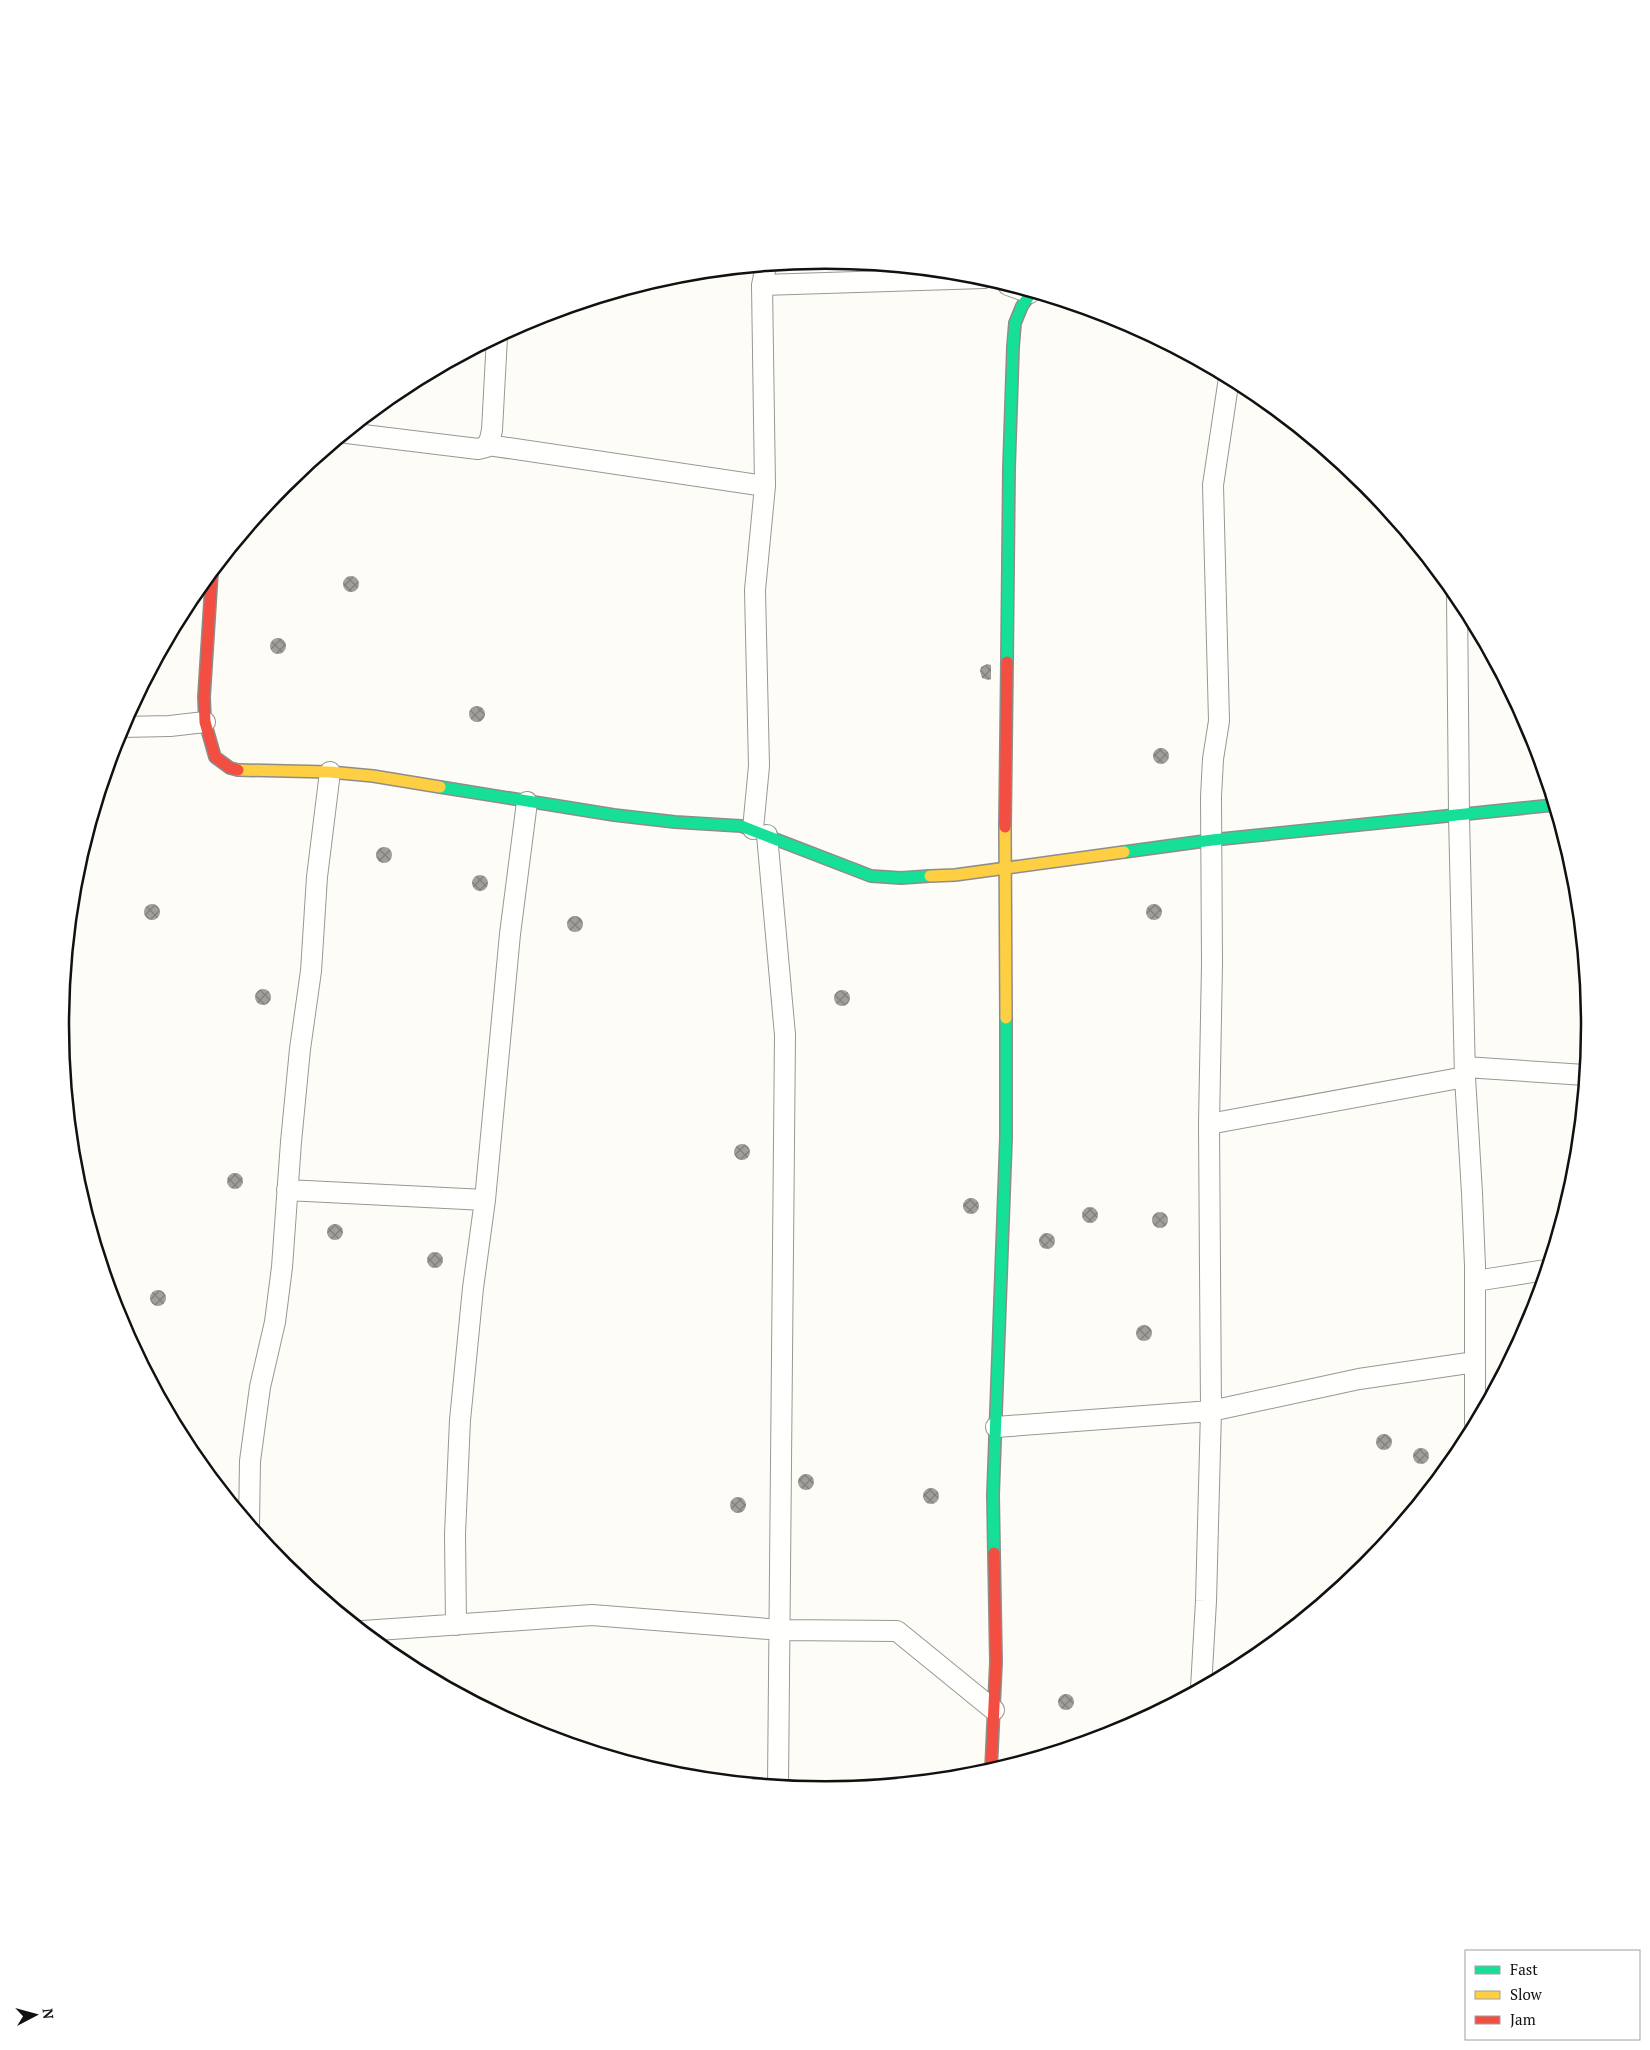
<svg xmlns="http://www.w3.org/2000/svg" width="1650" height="2050" font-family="'PT Serif',serif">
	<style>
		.building { fill: url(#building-cross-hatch) }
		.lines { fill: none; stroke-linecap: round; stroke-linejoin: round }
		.street-casing { stroke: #979795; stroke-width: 22 }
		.fast-casing { stroke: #8e8d8b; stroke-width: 14 }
		.slow-casing { stroke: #8e8d8b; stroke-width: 14 }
		.jam-casing { stroke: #8e8d8b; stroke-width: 14 }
		.street { stroke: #fffffe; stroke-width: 20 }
		.fast { stroke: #16e098; stroke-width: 11 }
		.slow { stroke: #ffcf43; stroke-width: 11 }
		.jam { stroke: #f24e42; stroke-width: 11 }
		.rim { fill: none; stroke: #111; stroke-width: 2.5 }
	</style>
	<defs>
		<pattern id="building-cross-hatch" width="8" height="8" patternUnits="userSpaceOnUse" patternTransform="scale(1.25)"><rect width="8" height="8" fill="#a19f9c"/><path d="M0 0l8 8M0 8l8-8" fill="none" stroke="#82807e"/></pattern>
	</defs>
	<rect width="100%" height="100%" fill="#fdfcf7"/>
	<path class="building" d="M343 584a8 8 0 1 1 16 0a8 8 0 1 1-16 0Z
		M270 646a8 8 0 1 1 16 0a8 8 0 1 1-16 0Z
		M987,664L991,665V679L988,680L982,678L980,671L981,667Z
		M469 714a8 8 0 1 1 16 0a8 8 0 1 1-16 0Z
		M1153 756a8 8 0 1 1 16 0a8 8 0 1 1-16 0Z
		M376 855a8 8 0 1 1 16 0a8 8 0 1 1-16 0Z
		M472 883a8 8 0 1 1 16 0a8 8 0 1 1-16 0Z
		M1146 912a8 8 0 1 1 16 0a8 8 0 1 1-16 0Z
		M144 912a8 8 0 1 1 16 0a8 8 0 1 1-16 0Z
		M567 924a8 8 0 1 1 16 0a8 8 0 1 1-16 0Z
		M255 997a8 8 0 1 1 16 0a8 8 0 1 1-16 0Z
		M834 998a8 8 0 1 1 16 0a8 8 0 1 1-16 0Z
		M734 1152a8 8 0 1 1 16 0a8 8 0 1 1-16 0Z
		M227 1181a8 8 0 1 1 16 0a8 8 0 1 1-16 0Z
		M963 1206a8 8 0 1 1 16 0a8 8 0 1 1-16 0Z
		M1082 1215a8 8 0 1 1 16 0a8 8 0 1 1-16 0Z
		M1152 1220a8 8 0 1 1 16 0a8 8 0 1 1-16 0Z
		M327 1232a8 8 0 1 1 16 0a8 8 0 1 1-16 0Z
		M1039 1241a8 8 0 1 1 16 0a8 8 0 1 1-16 0Z
		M427 1260a8 8 0 1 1 16 0a8 8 0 1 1-16 0Z
		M150 1298a8 8 0 1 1 16 0a8 8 0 1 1-16 0Z
		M1136 1333a8 8 0 1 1 16 0a8 8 0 1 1-16 0Z
		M1376 1442a8 8 0 1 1 16 0a8 8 0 1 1-16 0Z
		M1413 1456a8 8 0 1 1 16 0a8 8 0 1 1-16 0Z
		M798 1482a8 8 0 1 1 16 0a8 8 0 1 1-16 0Z
		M923 1496a8 8 0 1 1 16 0a8 8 0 1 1-16 0Z
		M730 1505a8 8 0 1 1 16 0a8 8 0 1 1-16 0Z
		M1058 1702a8 8 0 1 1 16 0a8 8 0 1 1-16 0Z"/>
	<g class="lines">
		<defs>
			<path id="street" d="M766,266L762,285L984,278
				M1008,285L1030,293
				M347,433L478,449L486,447L490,439L492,430L497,337
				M488,445L765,486
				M1457,595L1459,815L1465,1077L1472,1193L1475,1266V1423
				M121,727L170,726L205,722
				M753,829L759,766L755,590L765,486L762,285
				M767,835L785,1035L778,1785
				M1465,1067L1585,1075
				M1209,1124L1465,1077
				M287,1190L485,1200
				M1475,1281L1546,1270
				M996,1427L1211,1411L1359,1379L1475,1362
				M249,1524L250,1461L260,1387L275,1322L282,1267L291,1142L300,1049L311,971L317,877L330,772
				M456,1625L455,1534L460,1420L473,1288L485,1200L510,934L527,802
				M363,1631L592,1615L781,1630L897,1631L994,1710
				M1201,1688L1206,1601L1211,1411L1209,1124L1212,964L1211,797L1213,759L1219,721L1213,485L1229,378"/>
			<path id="fast" d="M1007,662L1009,468L1013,347L1015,323L1022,306L1032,292
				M440,787L614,815L675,822L741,826L871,876L901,878L930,876
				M1124,852L1212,840L1554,805
				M994,1553L993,1495L1006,1138V1018"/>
			<path id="slow" d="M238,770L330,772L373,776L440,787
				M1005,827L1006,1018
				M930,876L955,875L1124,852"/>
			<path id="jam" d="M212,571L204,697L205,722L215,757L230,768L238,770
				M1005,827L1007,662
				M991,1770L996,1662L994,1553"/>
		</defs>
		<use href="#street" class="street-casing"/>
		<use href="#fast" class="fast-casing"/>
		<use href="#slow" class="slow-casing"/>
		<use href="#jam" class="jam-casing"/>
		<use href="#street" class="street"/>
		<use href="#fast" class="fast"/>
		<use href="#slow" class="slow"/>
		<use href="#jam" class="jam"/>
	</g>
	<path d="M0 0H1650V2050H0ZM69 1025a756 756 0 1 1 1512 0a756 756 0 1 1-1512 0Z" fill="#fff" fill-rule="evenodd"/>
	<path class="rim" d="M69 1025a756 756 0 1 1 1512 0a756 756 0 1 1-1512 0Z"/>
	<rect x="1465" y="1950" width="175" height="90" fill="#ffffff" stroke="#a0a0a0"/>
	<rect x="1475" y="1966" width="25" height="8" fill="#16e098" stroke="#a0a0a0"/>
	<text x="1510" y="1975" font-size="15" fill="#111111">Fast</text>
	<rect x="1475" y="1991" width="25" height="8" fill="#ffcf43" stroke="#a0a0a0"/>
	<text x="1510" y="2000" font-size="15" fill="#111111">Slow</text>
	<rect x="1475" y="2016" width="25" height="8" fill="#f24e42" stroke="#a0a0a0"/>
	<text x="1510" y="2025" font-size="15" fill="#111111">Jam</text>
	<g transform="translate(35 2015) rotate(84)" stroke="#ffffff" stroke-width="4" paint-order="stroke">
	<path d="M0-4L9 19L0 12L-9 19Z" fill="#111111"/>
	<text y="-8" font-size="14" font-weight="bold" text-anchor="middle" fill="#111111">N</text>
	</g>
</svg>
